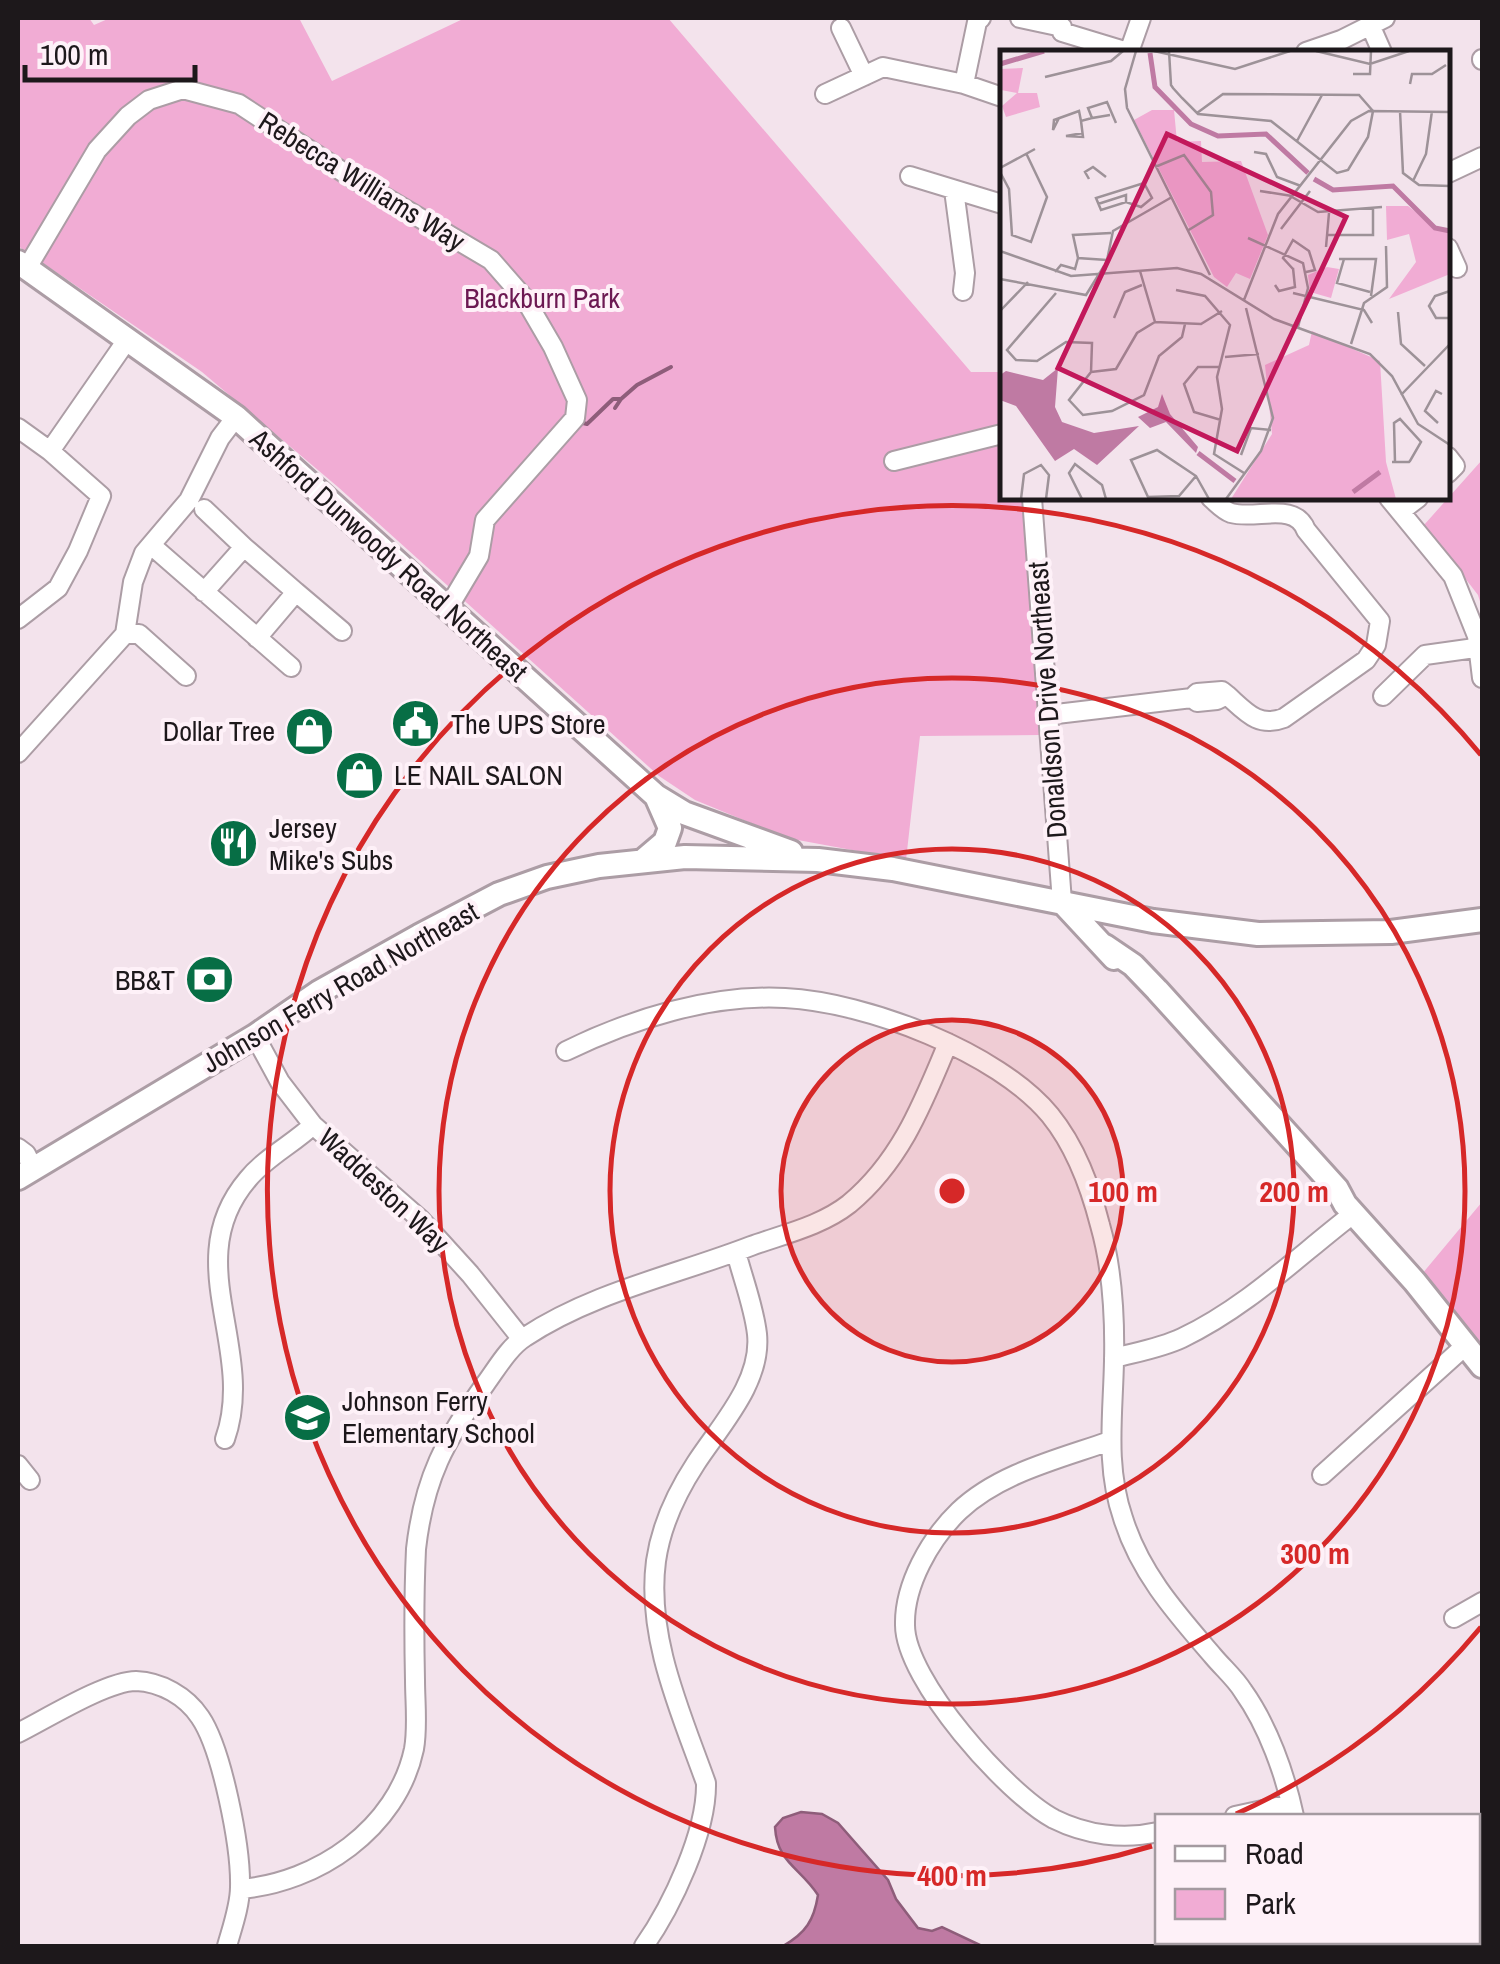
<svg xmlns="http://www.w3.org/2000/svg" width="1500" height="1964" font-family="'Archivo Narrow',sans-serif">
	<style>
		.green { fill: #f1acd4 }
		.water { fill: #bf7aa3; stroke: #8e5d7a; stroke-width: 2.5 }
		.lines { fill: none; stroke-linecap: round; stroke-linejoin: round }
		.stream { stroke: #8e5d7a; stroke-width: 4 }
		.minor-casing { stroke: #ac9da5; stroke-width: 22 }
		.major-casing { stroke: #ac9da5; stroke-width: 28 }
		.minor { stroke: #fff; stroke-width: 18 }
		.major { stroke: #fff; stroke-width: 22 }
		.ring { fill: none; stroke: #d62828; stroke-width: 5 }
		.labels { text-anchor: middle; stroke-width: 8; stroke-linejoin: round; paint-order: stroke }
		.street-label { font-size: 28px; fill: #1d181b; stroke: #fef1f8 }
		.park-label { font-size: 28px; fill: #6c1952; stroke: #fef1f8 }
		.poi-label { font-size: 28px; fill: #1d181b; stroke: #fef1f8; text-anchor: start }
		.inset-river { fill: none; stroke: #bf7aa3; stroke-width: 5 }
		.inset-road { fill: none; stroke: #9d9298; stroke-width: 2.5 }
		.view { fill: #c2185b; fill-opacity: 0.15; stroke: #c2185b; stroke-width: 5 }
		.inset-edge { fill: none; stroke: #1d181b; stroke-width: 5 }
		.centre { fill: #d62828; stroke: #fef1f8; stroke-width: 5 }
		.ring-label { font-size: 30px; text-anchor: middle; font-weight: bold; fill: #d62828; stroke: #fef1f8; stroke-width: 8; stroke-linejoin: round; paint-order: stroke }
	</style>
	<rect width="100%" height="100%" fill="#f3e3ec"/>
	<path class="green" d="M18,18H89L94,25L110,18H299L332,81L465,18H668L971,372H1002V498H1022L1040,735L920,736L906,860L787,838L695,800L659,776L338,487L202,372L18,246Z
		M1482,460V608L1478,595L1424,525Z
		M1482,1202V1362L1417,1280Z"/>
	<path class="water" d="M801,1812L822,1814L838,1823L888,1880L896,1899L918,1928L932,1931L942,1927L982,1946H783C806,1933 814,1920 818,1895C800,1867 777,1863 775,1827L783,1818Z"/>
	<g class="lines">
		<path class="stream" d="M615,408L621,399
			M583,423L587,424L613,399H621L637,385L671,367"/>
		<defs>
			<path id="minor" d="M1020,18L1062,27
				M1371,27L1382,52
				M841,28L864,76
				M1062,32L1128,52
				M1129,52L1141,18
				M1306,52L1341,40L1385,18
				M1482,59V60
				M964,84L1002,97
				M825,94L883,67L964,84L977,22L981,18
				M1448,173L1482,157
				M910,176L1002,204
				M954,190L965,273L963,291
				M1448,248L1457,268
				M27,268L97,150L128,116L149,100L183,89L239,104L349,176L491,260L525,299L553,347L577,400L575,418L485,520L479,556L448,608
				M18,428L50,451L101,496L78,551L58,588L18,619
				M50,451L127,340
				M1448,457L1455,466L1448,473
				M894,461L1002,434
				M1032,498L1062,902
				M1211,498C1218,504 1223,510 1231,513C1256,520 1295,501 1306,530L1380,621L1376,645L1366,660L1284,718C1258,728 1246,712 1227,695
				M1389,498L1453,576L1477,636L1482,678
				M204,509L244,547
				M1401,511L1418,498
				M151,545L291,667
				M204,592L244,547L296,592
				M125,634H139L186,676
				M257,638L296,592L342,631
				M1222,691L1227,695L1217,700L1197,702L1192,698L1197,693Z
				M1383,696L1425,655L1482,647
				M1048,715L1192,698
				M18,753L125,634L133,582L144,553L189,500L220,438L236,417
				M255,1036L280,1082L313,1125L420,1219L470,1274L521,1338
				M566,1051C631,1019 711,994 785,998C866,1002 998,1052 1050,1115C1076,1147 1090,1186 1100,1225C1112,1267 1115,1317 1114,1361C1113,1415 1105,1466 1123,1518C1140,1573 1176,1613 1213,1656C1223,1668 1235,1678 1243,1691C1268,1726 1285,1774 1294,1816
				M18,1148L26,1154L33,1168
				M1114,1358C1137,1352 1161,1348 1182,1338C1247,1307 1297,1257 1353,1214
				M225,1439C257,1348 178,1261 248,1179C266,1157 293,1144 313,1125
				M1110,1441C1059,1459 999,1473 959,1511C930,1539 904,1585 905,1625C905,1680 1007,1794 1054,1819C1086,1835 1123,1840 1158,1832
				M18,1465L30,1480
				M1322,1475L1465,1346
				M1454,1618L1482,1602
				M18,1733C46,1719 107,1681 136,1681C161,1682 186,1696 200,1717C222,1749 241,1847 240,1887C240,1906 232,1928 227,1946
				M1235,1816L1291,1804
				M240,1889C317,1883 397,1829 414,1749C418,1727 415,1702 415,1680C414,1636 414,1593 416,1549C424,1478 445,1440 486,1383C497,1368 509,1347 525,1337C593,1292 676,1275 751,1246C784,1234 821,1226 849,1204C901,1161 923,1103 948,1043
				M1323,1942L1324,1946
				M644,1946C672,1906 707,1832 706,1783C681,1713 646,1637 656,1561C661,1526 677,1492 696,1463C720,1426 762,1382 757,1334C754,1307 743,1279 736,1252"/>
			<path id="major" d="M18,262L236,417L656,796L684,813L791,852
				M645,859L665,842L670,828L656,796
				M1062,902L1114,958
				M1105,946L1133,965L1157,990L1337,1189L1345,1204L1415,1282L1482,1366
				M18,1178L255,1036L319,992L419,936L499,894L547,877L599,866L685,857L818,860L893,869L1153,921L1258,934L1391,932L1482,920"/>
		</defs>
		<use href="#minor" class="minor-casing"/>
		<use href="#major" class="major-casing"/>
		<use href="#minor" class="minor"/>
		<use href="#major" class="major"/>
	</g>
	<circle cx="952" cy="1191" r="171" fill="#d62828" fill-opacity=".12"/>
	<g class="ring">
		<circle cx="952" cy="1191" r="171"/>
		<circle cx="952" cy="1191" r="342"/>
		<circle cx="952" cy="1191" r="513"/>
		<path d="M1481 1627A685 685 0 0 1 1236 1814M1152 1846A685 685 0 1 1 1481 755"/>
	</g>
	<defs>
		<symbol id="civic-disc" viewBox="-11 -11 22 22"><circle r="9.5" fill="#076e45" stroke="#fef1f8"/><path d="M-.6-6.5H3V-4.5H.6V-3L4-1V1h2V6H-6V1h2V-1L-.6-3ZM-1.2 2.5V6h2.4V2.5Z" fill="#fff"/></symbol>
		<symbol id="shop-disc" viewBox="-11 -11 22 22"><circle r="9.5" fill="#076e45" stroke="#fef1f8"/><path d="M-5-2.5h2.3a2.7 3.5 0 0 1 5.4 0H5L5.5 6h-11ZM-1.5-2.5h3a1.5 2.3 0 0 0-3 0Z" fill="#fff"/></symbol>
		<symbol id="restaurant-disc" viewBox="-11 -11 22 22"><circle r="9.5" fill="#076e45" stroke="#fef1f8"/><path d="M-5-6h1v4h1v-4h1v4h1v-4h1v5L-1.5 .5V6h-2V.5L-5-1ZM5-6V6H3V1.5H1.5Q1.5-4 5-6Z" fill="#fff"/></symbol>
		<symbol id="bank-disc" viewBox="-11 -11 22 22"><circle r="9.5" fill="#076e45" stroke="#fef1f8"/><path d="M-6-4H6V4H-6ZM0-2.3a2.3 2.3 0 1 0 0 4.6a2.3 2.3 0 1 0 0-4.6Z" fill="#fff"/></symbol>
		<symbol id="school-disc" viewBox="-11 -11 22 22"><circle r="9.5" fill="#076e45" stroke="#fef1f8"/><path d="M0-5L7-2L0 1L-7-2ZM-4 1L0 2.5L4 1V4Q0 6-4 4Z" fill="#fff"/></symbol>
	</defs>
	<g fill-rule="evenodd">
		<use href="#civic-disc" x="388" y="696" width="55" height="55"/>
		<use href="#shop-disc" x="282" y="704" width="55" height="55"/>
		<use href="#shop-disc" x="332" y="748" width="55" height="55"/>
		<use href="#restaurant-disc" x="206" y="816" width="55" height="55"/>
		<use href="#bank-disc" x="182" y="952" width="55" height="55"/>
		<use href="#school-disc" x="280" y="1390" width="55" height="55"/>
	</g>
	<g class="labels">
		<g class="street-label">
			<text transform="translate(362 181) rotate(32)" y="10">Rebecca Williams Way</text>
			<text transform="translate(389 555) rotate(42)" y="10">Ashford Dunwoody Road Northeast</text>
			<text transform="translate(1047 700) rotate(-94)" y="10">Donaldson Drive Northeast</text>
			<text transform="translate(340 987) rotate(-30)" y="10">Johnson Ferry Road Northeast</text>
			<text transform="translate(384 1190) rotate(43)" y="10">Waddeston Way</text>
		</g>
		<g class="park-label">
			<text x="542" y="308">Blackburn Park</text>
		</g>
		<g class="poi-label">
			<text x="451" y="734">The UPS Store</text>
			<text x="275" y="741" text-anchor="end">Dollar Tree</text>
			<text x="394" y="785">LE NAIL SALON</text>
			<text x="269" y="838">Jersey<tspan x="269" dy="32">Mike's Subs</tspan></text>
			<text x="175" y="990" text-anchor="end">BB&amp;T</text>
			<text x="342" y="1411">Johnson Ferry<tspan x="342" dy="32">Elementary School</tspan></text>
		</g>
	</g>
	<g transform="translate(1000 50)">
		<rect width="450" height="450" fill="#f3e3ec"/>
		<path d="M23,18L18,43H37L40,57L6,67L2,56L17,43L1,40L0,48V19ZM152,60H174L177,92L201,91L202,112L241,111L268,185L250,229L236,223L227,237L214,227L134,70ZM386,156H408L438,179H450V224L389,249L416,212L409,184L387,190ZM327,217L339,219L331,248L310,242L308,225ZM312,281L380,311L386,412L396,449H231L272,384L265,315L309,295Z" fill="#f1acd4"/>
		<path d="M58,318L55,357L62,372L94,383L139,376L97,415L74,399L55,411L16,356L0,350V325L6,321L43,330ZM162,344L170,364L198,397L196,403L166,372L150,378L138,367L158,357Z" fill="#bf7aa3"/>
		<path class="inset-river" d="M150,3L155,37L191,74L218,86L266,84L308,123M0,14L44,1M314,129L333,140L393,136L435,178L450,181M198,403L235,431M353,442L380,422"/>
		<path class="inset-road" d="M136,1L125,39L127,58L210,225M154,1L235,19L290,1M169,1L171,35L173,38L182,48L198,64L271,71L337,123L348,120L368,87L373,61L359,45L223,44L197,63M316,1L370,14L409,1M353,24H370L371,1M45,27L111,11L123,1M410,34L412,24H432L446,15M400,61L403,123L419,135L450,136M110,65L92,68L88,58L107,52L116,73M59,68L53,80L54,70L79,61L81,71L92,68M81,71L83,87L66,86L83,83M297,91L322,45M254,102L266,104L277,127L301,136M155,117L184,105L211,142L213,165L187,181M0,118L35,99M0,122L9,139L12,185L31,192L47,147L26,103M89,129L85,122L93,117L106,127M413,131L426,104L432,61M144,133L152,148L141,157L126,152L101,160L96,148ZM260,141L292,146M292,147L318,162L382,157M98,154L126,145V152M281,179L310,141M326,185H373V158M248,188L303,213L308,238L298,277M326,197L329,163M0,201L71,226L177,218L201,224L274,269L370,304L392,326L418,374L450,395M339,209H376L371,246M344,209L337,233L370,242M107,210L78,208L73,185L111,183M293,219L283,208L293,190L309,201L315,220L306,222M105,220L113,181L172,147M140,221L155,272M55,222L61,215L75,219L78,208M0,229L86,245L104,216M275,235L279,241L295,237L293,218M176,240L205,246L230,275L217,327L222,359L214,404L244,423M450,241L435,246L429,256L436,268H450M56,243L7,300L16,310L37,311L66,292L92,293L91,322L69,350L83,365L112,361L144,345L159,306L182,287L185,274M293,243L364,260L372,273M244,250L278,164L351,71L369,61L450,62M0,261L28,232M398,262L401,294L425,316M114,268L125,242L142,235M351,294L364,253L387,237L386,196M225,307L259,304M219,317H198L184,334L194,362L221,370M91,322L116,319L137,283L155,272L201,274L222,261M401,345L450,294M438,373L425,361L436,341L442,344M241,405L251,378L271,380M392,412H409L410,411L421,392L400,369L394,373L395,412M196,426L179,446L148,447L131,410L157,400L196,426L209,449M21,449L24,424L41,415L49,425L46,449M82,449L69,423L75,414L102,435L106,449M226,449L261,401L273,368L246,258"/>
		<path class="view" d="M167,84L346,167L237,401L58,318Z"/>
		<rect width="450" height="450" class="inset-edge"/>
	</g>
	<circle cx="952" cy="1191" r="15" class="centre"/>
	<g class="ring-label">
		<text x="1123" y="1202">100 m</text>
		<text x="1294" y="1202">200 m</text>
		<text x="1315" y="1564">300 m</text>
		<text x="952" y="1886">400 m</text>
	</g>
	<rect width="1500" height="1964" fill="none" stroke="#1d181b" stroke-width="40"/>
	<rect x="1155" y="1814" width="325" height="130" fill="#fef1f8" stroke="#a49aa0" stroke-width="2.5"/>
	<rect x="1175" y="1846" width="50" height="15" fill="#ffffff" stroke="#a49aa0" stroke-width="2.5"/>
	<text x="1245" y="1864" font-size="30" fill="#1d181b">Road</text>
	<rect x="1175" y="1889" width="50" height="30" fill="#f1acd4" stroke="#a49aa0" stroke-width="2.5"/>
	<text x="1245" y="1914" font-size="30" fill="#1d181b">Park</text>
	<path d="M25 65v15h170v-15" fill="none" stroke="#1d181b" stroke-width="5"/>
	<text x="40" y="65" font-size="30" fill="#1d181b" stroke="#fef1f8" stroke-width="8" paint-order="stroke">100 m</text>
</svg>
